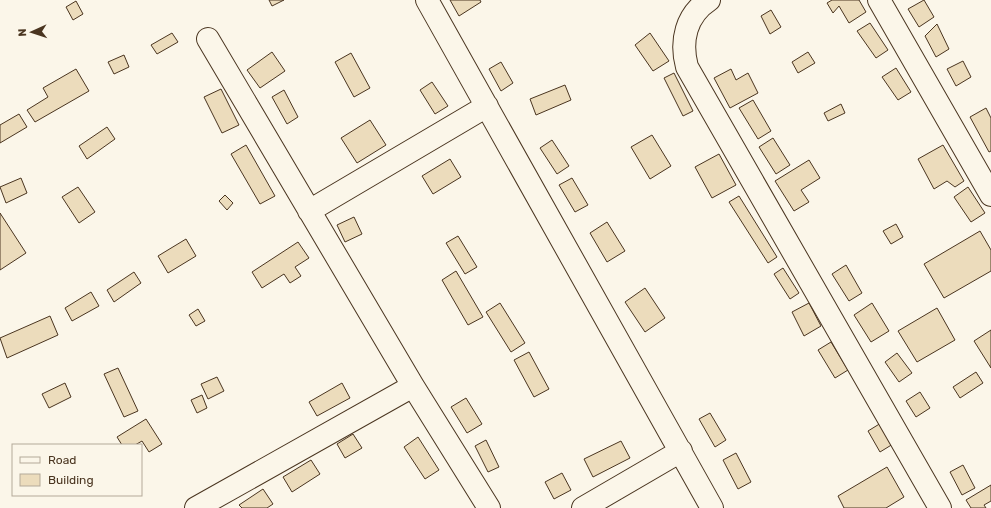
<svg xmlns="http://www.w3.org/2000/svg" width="991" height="508" font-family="Rubik,sans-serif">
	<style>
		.building { fill: #ecdcbc; stroke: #4a3520 }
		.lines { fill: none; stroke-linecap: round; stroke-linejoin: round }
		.minor-casing { stroke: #4a3520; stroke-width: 24 }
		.minor { stroke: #fbf6e9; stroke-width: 22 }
	</style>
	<rect width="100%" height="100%" fill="#fbf6e9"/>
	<path class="building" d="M269,0H284L272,6Z
		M450,0H480L481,2L459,16Z
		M832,0H859L866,12L849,23L839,6L833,13L827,3Z
		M924,0L934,17L919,27L908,9Z
		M76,1L83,14L73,20L66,7Z
		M771,10L781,27L770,34L761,16Z
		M870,23L888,50L876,58L857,31Z
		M937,24L949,49L936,57L925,36Z
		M172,33L178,42L157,54L151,45Z
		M650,33L669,61L653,71L635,45Z
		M272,52L285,71L260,88L247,70Z
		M808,52L815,63L798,73L792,62Z
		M351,53L370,88L354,97L335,62Z
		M124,55L129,67L114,74L108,62Z
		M963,61L971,77L956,86L947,69Z
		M501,62L513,83L501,91L489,69Z
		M896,68L911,92L898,100L882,77Z
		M76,69L89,91L35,122L27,110L48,97L43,88Z
		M731,69L736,80L748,73L758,93L730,108L714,78Z
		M674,73L693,111L683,116L664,78Z
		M432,82L448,106L435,114L420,90Z
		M565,85L571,100L536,115L530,99Z
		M221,89L239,125L222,133L204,97Z
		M284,90L298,117L287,124L272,97Z
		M753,100L771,131L758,139L739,108Z
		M841,104L845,113L828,121L824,113Z
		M986,108L991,118V151L989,152L970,117Z
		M19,114L27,127L0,143V125Z
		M370,120L386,145L357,163L341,138Z
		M107,127L115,139L87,159L79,146Z
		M652,135L671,166L650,179L631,147Z
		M773,138L790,165L776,174L759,147Z
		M552,140L569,166L557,174L540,148Z
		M246,145L275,196L260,204L231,154Z
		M943,145L964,181L955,187L947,181L934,189L918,159Z
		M719,154L736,185L712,198L695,167Z
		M450,159L461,177L433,194L422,176Z
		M809,160L820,178L801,190L809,202L794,211L775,181Z
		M21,178L27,193L6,203L0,187Z
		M572,178L588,205L575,212L559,185Z
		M78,187L95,212L79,223L62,197Z
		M968,187L985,213L971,222L954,197Z
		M225,195L233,203L227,210L219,201Z
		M739,196L777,257L768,263L729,202Z
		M0,213L26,253L0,270Z
		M354,217L362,234L345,242L337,225Z
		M607,222L625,251L607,262L590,233Z
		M896,224L903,237L891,244L883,231Z
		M980,231L991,250V271L944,298L924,264Z
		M458,236L477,267L465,274L446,243Z
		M186,239L196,256L168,273L158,256Z
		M298,242L309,258L295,267L301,276L290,283L284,274L262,288L252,272Z
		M846,265L862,293L849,301L832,274Z
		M783,268L799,293L790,299L774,274Z
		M456,271L483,317L468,325L442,280Z
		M134,272L141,283L114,302L107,290Z
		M645,288L665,318L645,332L625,302Z
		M91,292L99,306L72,321L65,308Z
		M500,303L525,343L511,352L486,312Z
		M809,303L821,326L804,336L792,312Z
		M872,303L889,331L871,342L854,315Z
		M937,308L955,340L917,362L898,331Z
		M198,309L205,321L196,326L189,315Z
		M50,316L58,335L7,358L0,338Z
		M991,330V368L974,341Z
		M831,342L848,370L835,378L818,350Z
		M529,352L549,389L534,397L514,360Z
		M897,353L912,373L899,382L885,362Z
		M118,368L138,411L124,417L104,374Z
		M976,372L983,383L960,398L953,387Z
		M217,377L224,391L208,399L201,384Z
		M65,383L71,397L49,408L42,394Z
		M342,383L350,398L317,416L309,402Z
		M920,392L930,408L916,417L906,401Z
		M202,395L207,408L197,413L191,400Z
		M466,398L482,424L467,433L451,407Z
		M710,413L726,440L715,447L699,419Z
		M146,419L162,444L149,452L142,441L135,445H122L117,437Z
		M881,423L893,444L880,452L868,431Z
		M353,434L362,448L345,458L337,444Z
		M418,437L439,470L425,479L404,447Z
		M486,440L499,467L488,472L475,446Z
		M621,441L630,458L593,477L584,459Z
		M736,453L751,482L738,489L723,460Z
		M311,460L320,474L292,492L283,477Z
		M963,465L975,488L962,495L950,472Z
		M887,467L904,497L886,508H844L838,496Z
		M562,473L571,490L554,499L545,482Z
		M991,485V501L984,505L986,508H971L966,500Z
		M263,489L273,504L267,508H242L239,505Z"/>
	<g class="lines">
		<defs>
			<path id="minor" d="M427,0L712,508
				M709,0C686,15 680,41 687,67L940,508
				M879,0L991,195
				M208,39L413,386
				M309,211L487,106
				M196,508L413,386L489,508
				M583,508L681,451"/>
		</defs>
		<use href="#minor" class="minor-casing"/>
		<use href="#minor" class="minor"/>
	</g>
	<rect x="12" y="444" width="130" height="52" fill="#fbf6e9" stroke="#b4a999"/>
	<rect x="20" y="457" width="20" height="6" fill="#fbf6e9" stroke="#b4a999"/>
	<text x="48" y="464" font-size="12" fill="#4a3520">Road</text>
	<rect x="20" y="474" width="20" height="12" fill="#ecdcbc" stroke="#b4a999"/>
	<text x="48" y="484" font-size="12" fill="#4a3520">Building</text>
	<g transform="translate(32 32) rotate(267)" stroke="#fbf6e9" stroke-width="3" paint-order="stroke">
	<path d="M0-3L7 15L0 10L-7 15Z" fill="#4a3520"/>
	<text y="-6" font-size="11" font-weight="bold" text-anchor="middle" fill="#4a3520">N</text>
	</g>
</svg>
